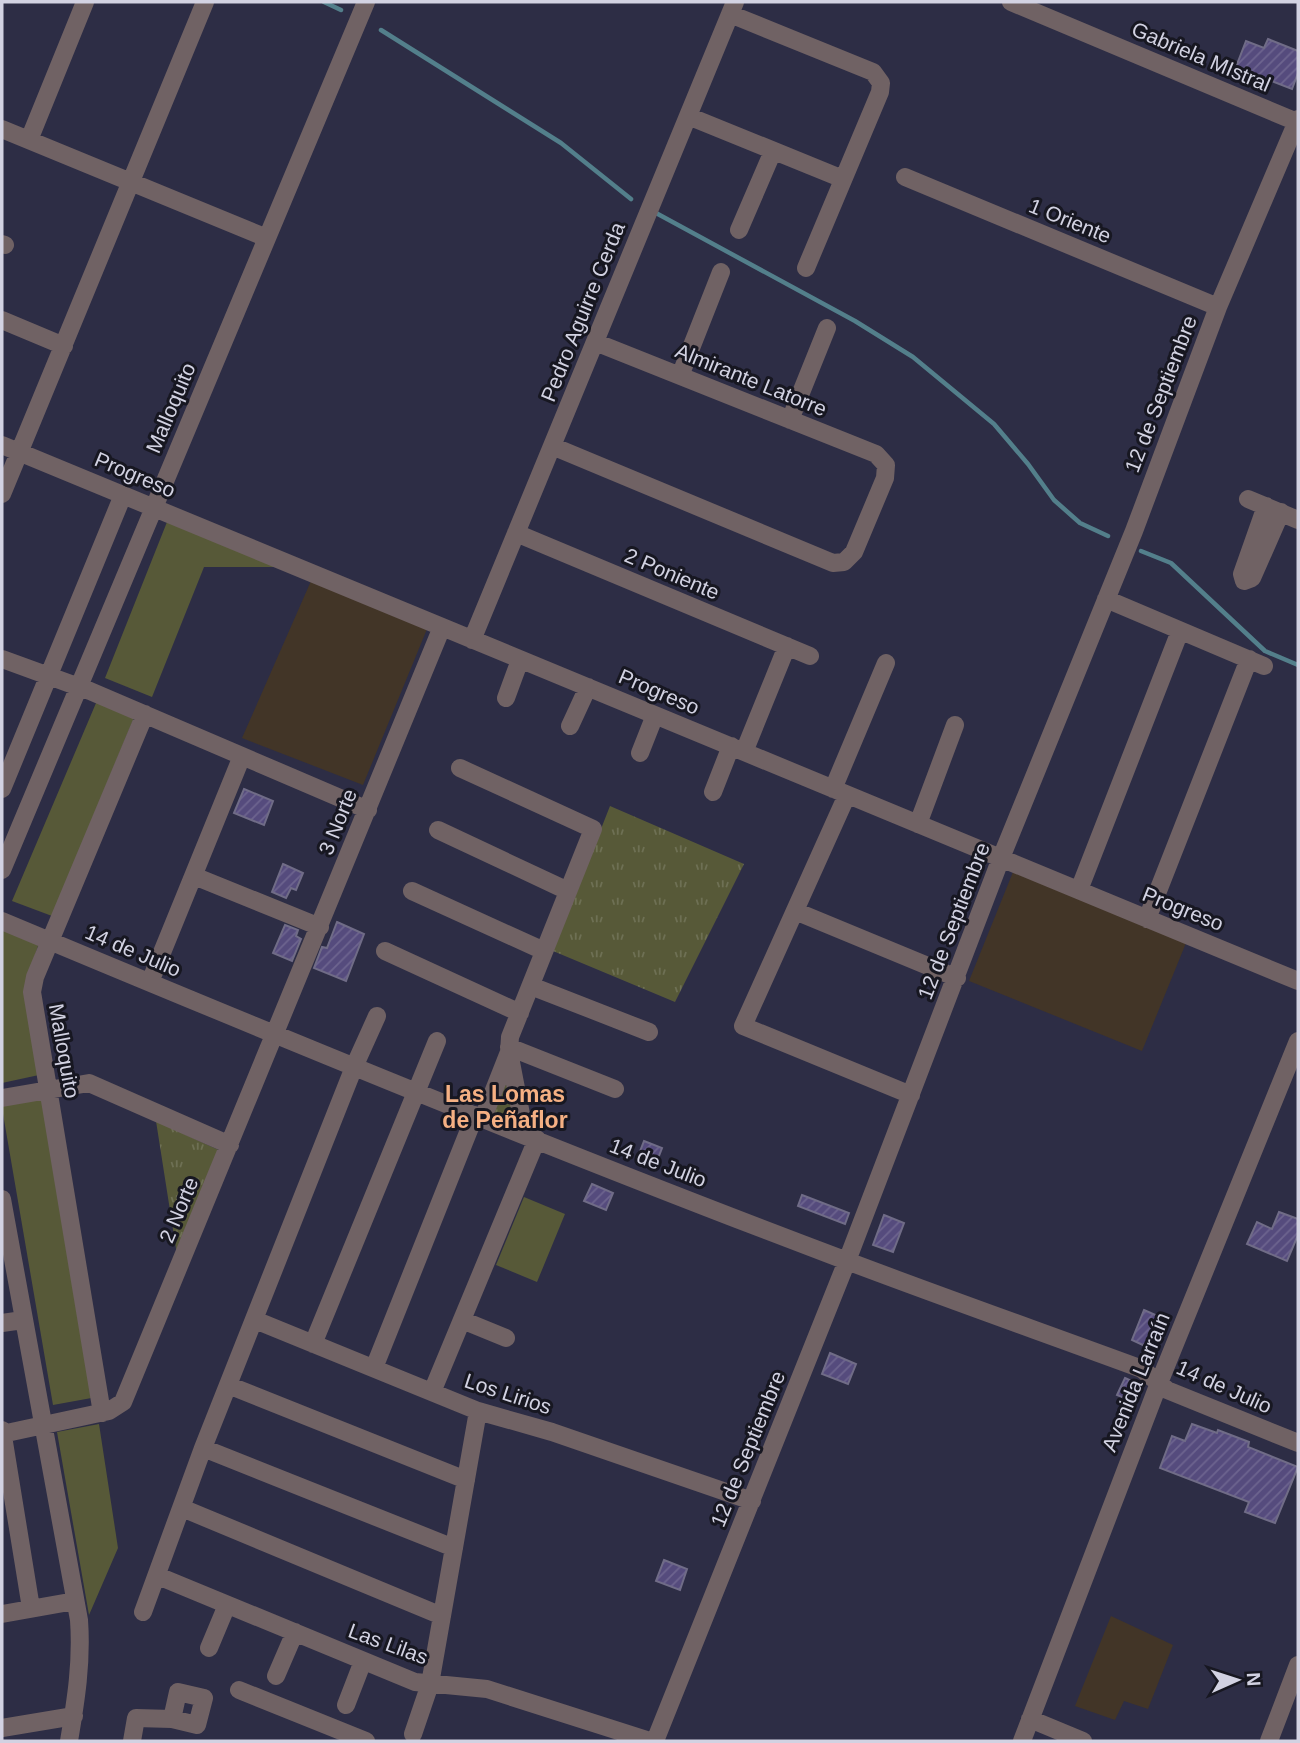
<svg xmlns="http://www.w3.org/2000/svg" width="1300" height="1743" font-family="Helvetica,sans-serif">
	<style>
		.education { fill: #423527 }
		.grass { fill: url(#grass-tufts) }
		.green { fill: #575938 }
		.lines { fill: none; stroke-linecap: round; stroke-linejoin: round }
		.stream { stroke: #537f8b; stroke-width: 4.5 }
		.building { fill: url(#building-hatch); stroke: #706c87; stroke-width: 2 }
		.minor { stroke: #706264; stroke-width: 18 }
		.labels { text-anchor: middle; stroke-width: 6; stroke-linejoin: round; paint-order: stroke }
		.street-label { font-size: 21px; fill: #d2d2e2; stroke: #171721 }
		.neighbourhood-label { font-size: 23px; font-weight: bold; fill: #f5b083; stroke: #171721 }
	</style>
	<defs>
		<pattern id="grass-tufts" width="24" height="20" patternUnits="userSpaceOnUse" patternTransform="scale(1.75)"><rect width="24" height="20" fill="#575938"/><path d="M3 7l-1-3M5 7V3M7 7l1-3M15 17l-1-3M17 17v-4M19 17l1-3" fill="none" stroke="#6e7054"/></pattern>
		<pattern id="building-hatch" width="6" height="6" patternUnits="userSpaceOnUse" patternTransform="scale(1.75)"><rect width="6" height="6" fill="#554b7d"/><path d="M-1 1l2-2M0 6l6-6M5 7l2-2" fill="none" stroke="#6d648f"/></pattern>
	</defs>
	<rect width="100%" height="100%" fill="#2d2d45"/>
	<path class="education" d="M311,581L427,629L363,785L242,738Z
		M1013,872L1186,943L1142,1051L969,981Z
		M1111,1616L1173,1645L1148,1709L1124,1701L1115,1720L1075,1706Z"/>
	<path class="grass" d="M610,806L744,864L675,1002L553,951Z
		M506,1083L516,1123L493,1114Z
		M156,1121L223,1152L177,1255Z"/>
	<path class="green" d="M167,522L279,567H204L152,697L105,678Z
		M99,696L136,713L52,916L12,901Z
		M2,925L40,940L26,982L39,1075L2,1083Z
		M43,1096L97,1397L53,1405L2,1108V1105Z
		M524,1197L565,1214L537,1282L496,1265Z
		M99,1424L118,1548L89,1615L57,1432Z"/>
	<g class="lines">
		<path class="stream" d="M324,2L341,10
			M381,30L561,143L631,199
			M656,213L855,321L913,357L994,424L1028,464L1054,500L1080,523L1108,536
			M1141,551L1171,563L1265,651L1298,665"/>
	</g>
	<path class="building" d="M1268,39L1298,51V73L1292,89L1236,67L1246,41L1264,48Z
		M244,789L273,801L264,825L234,813Z
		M283,864L303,873L296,890L291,888L286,898L272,892Z
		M337,922L364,934L346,981L314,968L322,947L327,948Z
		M285,925L298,930L296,936L301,939L292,961L273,953Z
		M644,1141L662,1148L657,1161L639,1154Z
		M592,1184L613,1193L606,1210L584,1201Z
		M802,1195L849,1213L845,1224L798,1206Z
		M1279,1212L1298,1219V1235L1287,1261L1247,1244L1257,1222L1272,1229Z
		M884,1215L904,1223L893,1252L873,1245Z
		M1144,1310L1160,1317L1149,1341L1143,1345L1132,1340Z
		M830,1353L856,1364L848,1384L822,1374Z
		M1125,1378L1136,1383L1129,1400L1117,1395Z
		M1192,1424L1217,1433L1218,1430L1249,1442L1248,1447L1298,1467L1275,1523L1245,1512L1249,1502L1160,1468L1172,1436L1185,1441Z
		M664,1560L687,1569L680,1590L656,1581Z"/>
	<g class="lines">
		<path class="minor" d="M1011,2L1297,122
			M730,14L873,72L881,83L880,92L806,268
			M688,116L843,179
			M2,129L267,238
			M29,140L85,2
			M905,177L1218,307
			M739,230L773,151
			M2,244L5,245
			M2,320L64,346
			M680,376L721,272
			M790,420L827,328
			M2,445L1298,981
			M552,446L833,563L844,562L854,552L885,478L886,465L876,454L595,342
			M2,494L205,2
			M1248,499L1298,520
			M1266,506L1242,574L1244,581L1252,578L1281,512
			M516,533L810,656
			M1106,599L1264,666
			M472,640L735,2
			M2,659L90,691L368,810
			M506,698L520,660
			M570,726L588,687
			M744,752L787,646
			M640,753L655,715
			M460,768L593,829L510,1037L509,1052L483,1118
			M2,789L123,495
			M833,789L886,663
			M713,792L731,746
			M847,795L743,1026L911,1095
			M918,824L955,725
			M438,830L568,891
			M2,870L366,2
			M194,876L320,927
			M1079,890L1180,631
			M412,891L544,951
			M795,911L957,978
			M1147,919L1249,659
			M2,921C282,1038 563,1154 847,1261C945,1298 1044,1333 1142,1369L1167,1390L1298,1443
			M385,951L520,1013
			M150,982L242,756
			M531,986L649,1032
			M509,1047L615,1089
			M509,1052L525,1135
			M2,1098L89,1083L230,1145
			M2,1199L79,1620C82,1662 76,1700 69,1741
			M255,1320L478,1411L552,1432L752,1501
			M462,1320L506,1338
			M2,1323L23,1320
			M313,1344L437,1041
			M374,1368L475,1115
			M228,1385L466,1480
			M432,1392L537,1139
			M102,1413L32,992L35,977L145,714
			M2,1430L31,1608
			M2,1434L109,1411L123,1402L442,627
			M203,1448L454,1548
			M182,1508L442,1616
			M158,1576L415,1682L487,1689L650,1741
			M143,1612L203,1448L354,1067L377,1016
			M2,1614L75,1601
			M209,1648L227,1605
			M276,1676L295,1632
			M239,1690L366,1741
			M346,1705L363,1661
			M1030,1719L1083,1741
			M2,1728L74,1716
			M413,1734L430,1684L478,1411
			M132,1741L136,1718L172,1719L197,1725L204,1698L178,1692L172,1719
			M655,1741L847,1261L1001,858L1134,531L1218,307L1298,119
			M1022,1741L1159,1383L1298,1041
			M1269,1741L1298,1665"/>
	</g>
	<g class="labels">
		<g class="street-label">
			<text transform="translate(1201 57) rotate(23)" y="7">Gabriela MIstral</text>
			<text transform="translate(1070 221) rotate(22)" y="7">1 Oriente</text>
			<text transform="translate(583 312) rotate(-68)" y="7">Pedro Aguirre Cerda</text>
			<text transform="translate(751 380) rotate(22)" y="7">Almirante Latorre</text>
			<text transform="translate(1161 394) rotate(-69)" y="7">12 de Septiembre</text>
			<text transform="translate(171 408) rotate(-67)" y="7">Malloquito</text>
			<text transform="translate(135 475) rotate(23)" y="7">Progreso</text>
			<text transform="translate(672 574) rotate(23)" y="7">2 Poniente</text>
			<text transform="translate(659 692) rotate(23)" y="7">Progreso</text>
			<text transform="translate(338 822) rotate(-68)" y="7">3 Norte</text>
			<text transform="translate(1183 909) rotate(22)" y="7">Progreso</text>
			<text transform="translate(954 921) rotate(-69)" y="7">12 de Septiembre</text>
			<text transform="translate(133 951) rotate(23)" y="7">14 de Julio</text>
			<text transform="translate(64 1051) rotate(80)" y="7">Malloquito</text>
			<text transform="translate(658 1163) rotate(21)" y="7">14 de Julio</text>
			<text transform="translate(179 1210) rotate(-67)" y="7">2 Norte</text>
			<text transform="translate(1136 1382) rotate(-68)" y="7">Avenida Larraín</text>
			<text transform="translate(1224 1387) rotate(24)" y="7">14 de Julio</text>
			<text transform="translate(508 1394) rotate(18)" y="7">Los Lirios</text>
			<text transform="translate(748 1449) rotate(-68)" y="7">12 de Septiembre</text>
			<text transform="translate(388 1644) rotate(20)" y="7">Las Lilas</text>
		</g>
		<g class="neighbourhood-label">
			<text x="505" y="1102">Las Lomas<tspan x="505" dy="26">de Peñaflor</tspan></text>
		</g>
	</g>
	<rect width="1300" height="1743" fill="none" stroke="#d2d2e2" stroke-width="7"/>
	<g transform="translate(1237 1680) rotate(87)" stroke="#171721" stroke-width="5" paint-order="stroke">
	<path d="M0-5L12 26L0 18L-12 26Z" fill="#d2d2e2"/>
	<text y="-10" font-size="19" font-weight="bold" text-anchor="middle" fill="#d2d2e2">N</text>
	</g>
</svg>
